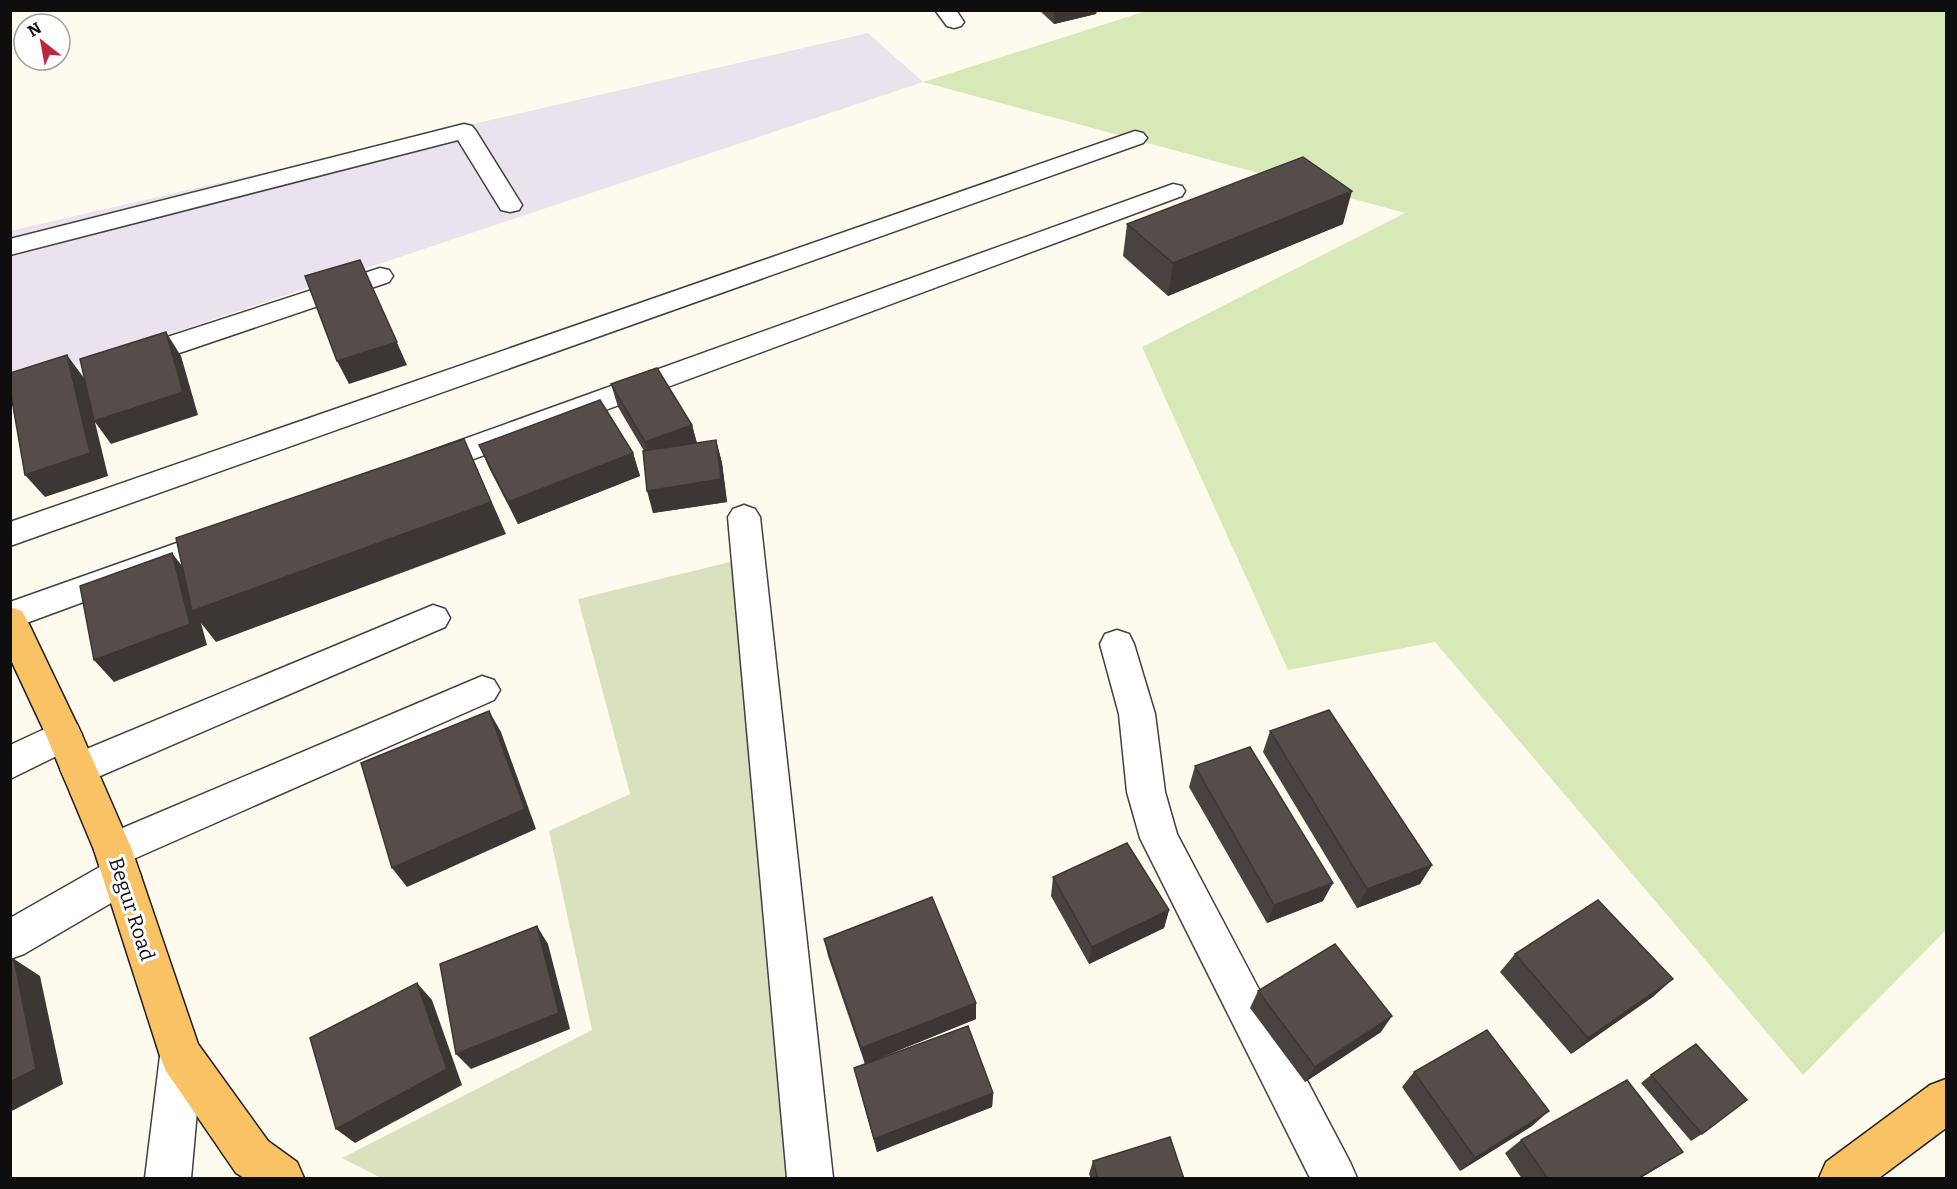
<svg xmlns="http://www.w3.org/2000/svg" width="1957" height="1189" font-family="Bitter,serif">
	<style>
		.industrial { fill: #eae2ec }
		.green { fill: #d8e9b8 }
		.cemetery { fill: #dae1bf }
		.lines { fill: none; stroke-linecap: round; stroke-linejoin: round }
		.minor-casing { stroke: #414141; stroke-width: 3 }
		.major-casing { stroke: #1f1f1f; stroke-width: 3 }
		.minor { fill: #fff; fill-rule: evenodd }
		.major { fill: #f9c265; fill-rule: evenodd }
		.wall { fill: #4a4240 }
		.shaded-wall { fill: #3c3634 }
		.building { fill: #564d4a; stroke: #3c3634; stroke-width: 1.5 }
		.labels { text-anchor: middle; stroke-width: 6; stroke-linejoin: round; paint-order: stroke }
		.near-street-label { font-size: 20px; fill: #0e0e0e; stroke: #fff }
	</style>
	<rect width="100%" height="100%" fill="#fffaee"/>
	<path class="industrial" d="M868,33L923,82L11,387L10,231Z"/>
	<path class="green" d="M1146,11H1946V930L1803,1075L1435,642L1288,670L1142,347L1405,213L923,82Z"/>
	<path class="cemetery" d="M734,561L795,1178H381L342,1158L592,1030L549,831L630,794L578,599Z"/>
	<g class="lines">
		<defs>
			<path id="minor" d="M935,10H956L964,22L961,26L954,28L947,26Z
				M464,124L472,126L476,131L522,205L519,210L510,212L501,210L458,140L10,255V239Z
				M1135,131L1143,133L1147,138L1143,143L10,546V522Z
				M1173,184L1182,186L1185,191L1182,196L436,473L425,476L414,473L410,465L414,457Z
				M380,268L389,270L393,276L389,282L141,366L131,368L121,366L117,359L121,352Z
				M744,505L755,509L760,517L833,1178H787L728,517L733,509Z
				M222,527L233,531L238,539L233,547L10,629V602Z
				M433,605L445,609L450,618L445,627L91,780L78,785L65,780L60,769L65,758Z
				M1117,630L1129,634L1134,644L1155,714L1165,792L1177,834L1350,1162L1357,1178H1310L1140,838L1127,792L1119,714L1100,644L1105,634Z
				M482,676L494,680L500,690L494,700L129,861L135,863L141,876L135,889L24,954L10,959V918L105,864L99,862L94,850L99,838Z
				M64,720L77,724L82,735L77,746L10,779V745Z
				M181,1035L196,1041L202,1056L191,1178H145L160,1056L166,1041Z"/>
			<path id="major" d="M10,607L22,611L27,620L82,735L132,850L198,1044L268,1141L297,1162L304,1178H244L236,1173L166,1071L160,1056L94,850L46,735L10,658Z
				M1946,1079V1128L1879,1178H1819L1826,1162L1930,1085Z"/>
		</defs>
		<use href="#minor" class="minor-casing"/>
		<use href="#major" class="major-casing"/>
		<use href="#minor" class="minor"/>
		<use href="#major" class="major"/>
	</g>
	<path class="wall" d="M1039,10H1097L1096,14L1054,24Z
		M1127,224H1343L1168,296L1123,256Z
		M611,384L692,425L697,443L716,440L722,463L727,502L653,513L644,451L618,407Z
		M479,445L633,453L640,476L518,524L489,468Z
		M1270,731L1432,865L1420,884L1357,908L1263,752Z
		M1195,766L1323,901L1267,923L1189,787Z
		M1053,877L1169,910L1164,928L1089,964L1051,896Z
		M824,939L976,1003V1019L865,1064L828,956Z
		M1515,954L1654,996L1571,1054L1500,972Z
		M1258,991L1381,1032L1305,1082L1250,1008Z
		M854,1068L993,1093L992,1107L877,1152Z
		M1414,1072L1532,1126L1460,1171L1402,1087Z
		M1651,1075L1702,1134L1691,1141L1641,1083Z
		M1521,1140L1662,1165L1639,1179H1522L1505,1153Z
		M1093,1161L1184,1179H1091L1089,1174Z"/>
	<path class="shaded-wall" d="M1054,10H1097L1096,14L1054,24Z
		M1352,191L1343,224L1168,296L1173,263Z
		M360,260L407,365L349,384L337,361Z
		M166,332L181,356L198,415L111,444L95,422L108,476L45,497L25,475L67,355L84,378Z
		M692,425L698,448L652,465L645,442Z
		M464,439L506,534L216,642L201,623L207,645L114,682L94,660L172,553L189,575Z
		M716,440L722,463L727,502L653,513L647,491Z
		M633,453L640,476L518,524L508,502Z
		M489,711L501,732L536,829L407,887L392,868Z
		M1432,865L1420,884L1357,908L1367,889Z
		M1333,883L1323,901L1267,923L1274,905Z
		M1169,910L1164,928L1089,964L1092,947Z
		M537,926L548,944L570,1029L471,1069L456,1054Z
		M14,959L40,976L63,1084L10,1112Z
		M1673,979L1654,996L1571,1054L1588,1038Z
		M417,983L432,1000L462,1085L355,1143L336,1129Z
		M976,1003V1019L865,1064L861,1048Z
		M1392,1016L1381,1032L1305,1082L1315,1067Z
		M993,1093L992,1107L877,1152L874,1139Z
		M1549,1111L1532,1126L1460,1171L1475,1158Z
		M1683,1152L1639,1179H1637Z"/>
	<path class="building" d="M1303,157L1352,191L1173,263L1127,224Z
		M360,260L397,342L337,361L305,276Z
		M166,332L183,392L94,421L80,359Z
		M67,355L90,453L25,475L10,389V373Z
		M657,368L692,425L645,442L611,384Z
		M600,400L633,453L508,502L479,445Z
		M464,439L491,502L192,611L176,538Z
		M716,440L721,479L647,491L643,451Z
		M172,553L190,624L94,660L80,586Z
		M1329,710L1432,865L1367,889L1270,731Z
		M489,711L525,809L392,868L361,763Z
		M1250,747L1333,883L1274,905L1195,766Z
		M1127,843L1169,910L1092,947L1053,877Z
		M932,897L976,1003L861,1048L824,939Z
		M1598,900L1673,979L1588,1038L1515,954Z
		M537,926L559,1013L456,1054L440,964Z
		M1335,944L1392,1016L1315,1067L1258,991Z
		M14,959L36,1069L10,1082V961Z
		M417,983L447,1069L336,1129L310,1038Z
		M968,1026L993,1093L874,1139L854,1068Z
		M1487,1030L1549,1111L1475,1158L1414,1072Z
		M1696,1044L1747,1100L1702,1134L1651,1075Z
		M1627,1080L1683,1152L1637,1179H1548L1521,1140Z
		M1170,1137L1184,1179H1098L1093,1161Z"/>
	<g class="labels">
		<g class="near-street-label">
			<text transform="translate(132 909) rotate(72)" y="7">Begur Road</text>
		</g>
	</g>
	<rect width="1957" height="1189" fill="none" stroke="#0e0e0e" stroke-width="24"/>
	<g transform="translate(42 42) rotate(329)"><circle r="28" fill="#ffffff" stroke="#9f9f9f" stroke-width="1.5"/>
	<path d="M0-4.5L10 22L0 15L-10 22Z" fill="#be253f"/>
	<text y="-9" font-size="16" font-weight="bold" text-anchor="middle" fill="#0e0e0e">N</text>
	</g>
</svg>
